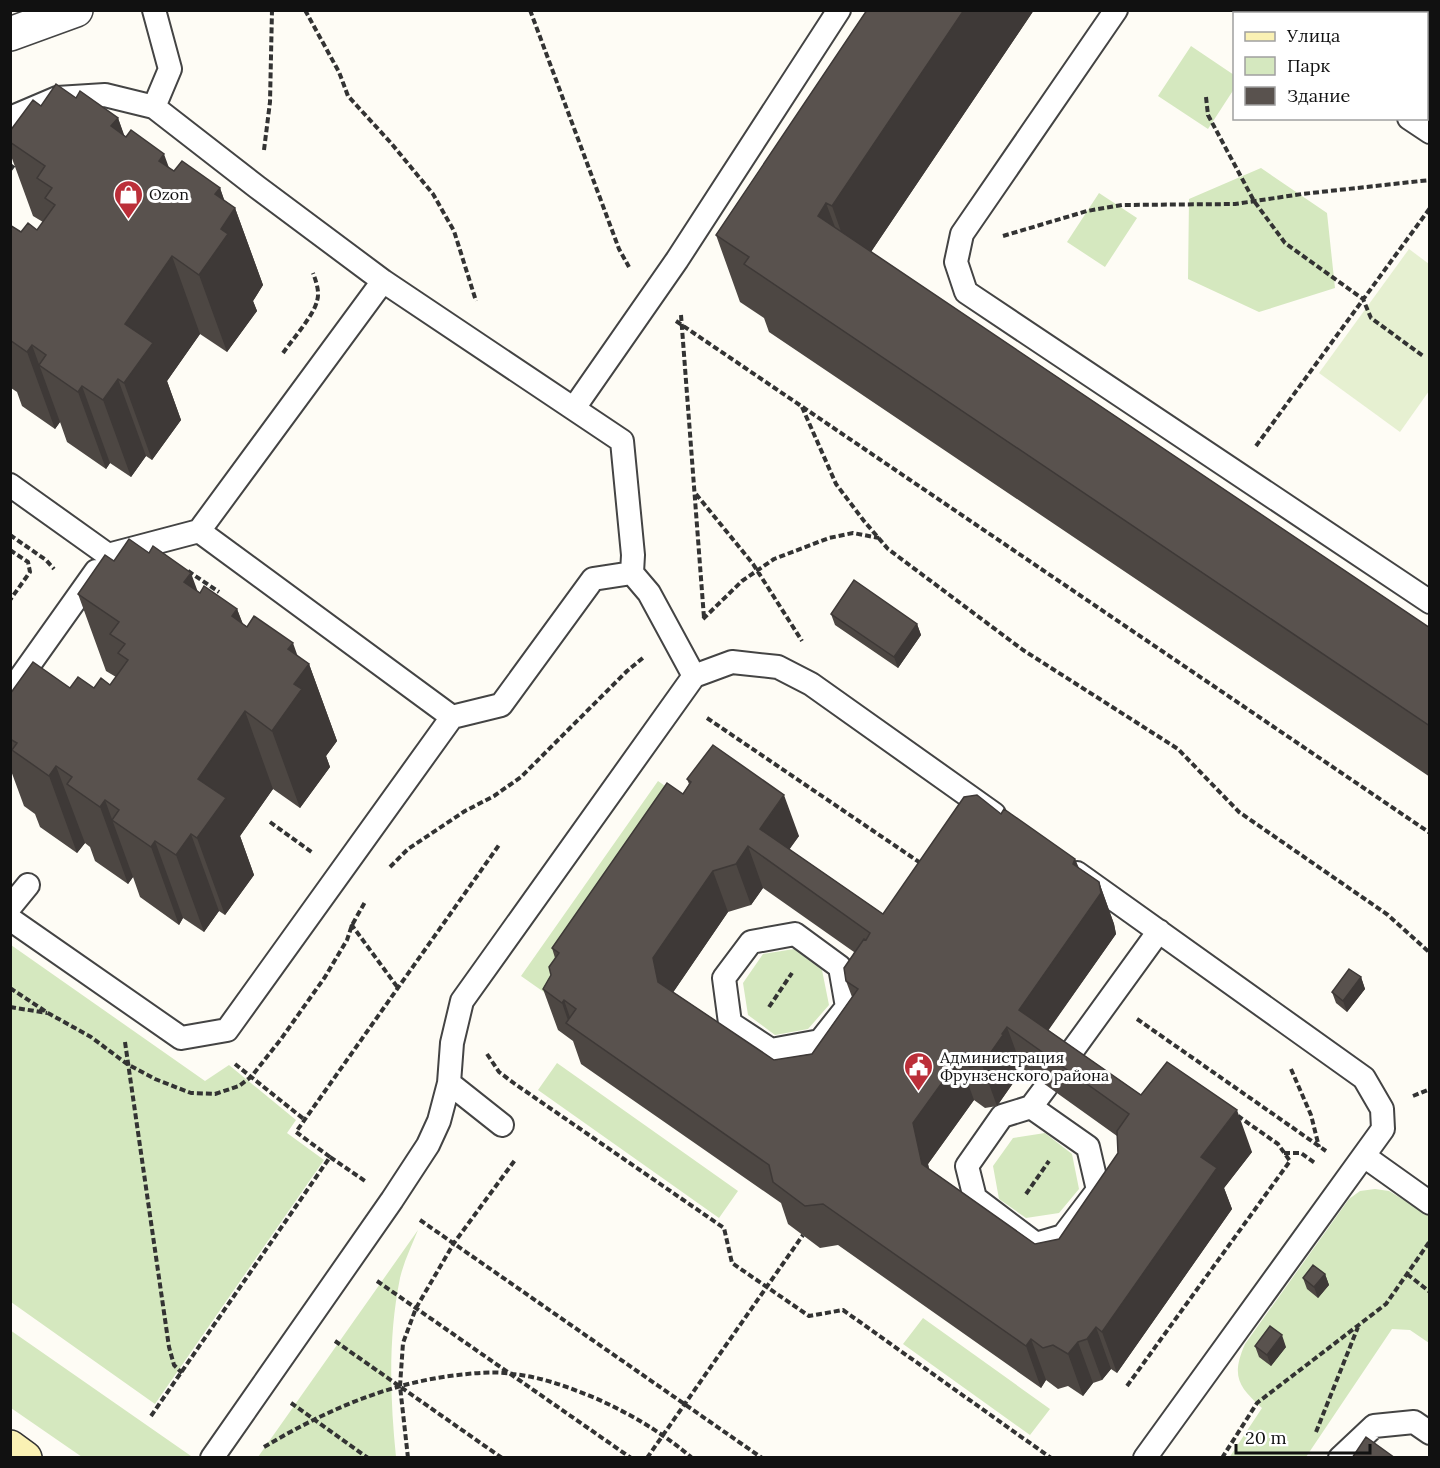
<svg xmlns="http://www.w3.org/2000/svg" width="1440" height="1468" font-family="Lora,serif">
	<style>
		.green { fill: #d5e8bf }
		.pitch { fill: #e6f0d1 }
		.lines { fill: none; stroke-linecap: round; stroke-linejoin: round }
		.lane-casing { stroke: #444; stroke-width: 26 }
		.street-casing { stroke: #444; stroke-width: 36 }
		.secondary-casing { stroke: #333; stroke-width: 36 }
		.path { stroke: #333; stroke-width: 4; stroke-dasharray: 6 3; stroke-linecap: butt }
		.lane { stroke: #fff; stroke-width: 22 }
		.street { stroke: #fff; stroke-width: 33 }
		.secondary { stroke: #faf1b4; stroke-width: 33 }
		.wall { fill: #4d4743; fill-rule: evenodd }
		.shaded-wall { fill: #3e3937 }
		.building { fill: #59524e; stroke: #3e3937; stroke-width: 1.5; fill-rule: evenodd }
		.labels { text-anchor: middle; stroke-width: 6; stroke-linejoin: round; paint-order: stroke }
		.poi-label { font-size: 16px; fill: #111; stroke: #fff; text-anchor: start }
	</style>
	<rect width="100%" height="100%" fill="#fefcf5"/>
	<path class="green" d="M1191,46L1234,75V89L1208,129L1158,96Z
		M1261,168L1327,213L1335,288L1259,312L1188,279L1189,199Z
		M1099,193L1137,218L1105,267L1067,242Z
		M658,781L685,800L548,995L521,976Z
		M11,945L205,1081L229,1065L296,1120L287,1133L324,1160L155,1404L11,1302Z
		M794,949L822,970L829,1005L808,1029L775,1035L748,1015L743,983L763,954Z
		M557,1063L738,1191L719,1218L538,1090Z
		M1045,1133L1072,1154L1079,1189L1059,1213L1026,1218L999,1199L993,1166L1013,1138Z
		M1375,1189L1389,1191L1429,1215V1343L1410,1330L1392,1329L1306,1457L1229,1458L1262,1408C1238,1386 1231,1376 1245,1344L1349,1199L1360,1191Z
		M418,1230C412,1245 404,1261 400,1278C388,1337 390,1398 396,1457H258Z
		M923,1318L1050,1409L1030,1435L903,1344Z
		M10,1330L191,1456L82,1457L11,1408Z"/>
	<path class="pitch" d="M1409,249L1429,264V391L1400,432L1319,373Z"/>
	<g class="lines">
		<defs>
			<path id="lane" d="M154,10L170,69L154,107L257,187L383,281
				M1116,10L962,234L956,262L966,292L1430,602
				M1250,10L1254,14
				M10,118L57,98L105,95L154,107
				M1409,118L1430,132
				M574,408L677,260L839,10
				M10,485L108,555L199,531
				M632,573L593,579L501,705L452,717L199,531L383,281L622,441L633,555L632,573L649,593L694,676
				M10,692L96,571
				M1077,873L1364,1078L1382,1109L1383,1129L1145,1458
				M10,907L28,885
				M10,919L181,1038L227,1030L452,717
				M795,934L840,967L847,1007L820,1041L771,1050L730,1023L724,978L751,942Z
				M1059,1069L1159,931
				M449,1083L502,1125
				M1031,1107L1088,1147L1098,1190L1063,1236L1036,1244L975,1198L967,1166L1002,1116Z
				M1031,1107L1046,1087
				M1364,1156L1430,1203
				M212,1458L392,1200L428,1145L439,1121L449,1083L452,1043L462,1001L694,676L732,662L778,667L811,684L994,814
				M1340,1458L1374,1426L1414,1422L1430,1433"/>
			<path id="street" d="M10,34L76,10"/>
			<path id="secondary" d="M10,1447L25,1458"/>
		</defs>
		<use href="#lane" class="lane-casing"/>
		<use href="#street" class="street-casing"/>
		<use href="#secondary" class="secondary-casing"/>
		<path class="path" d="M305,10L339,72L348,96L391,143L433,194L454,231L476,301
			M530,10L619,249L629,267
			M1206,97L1208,115L1254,201L1285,243L1363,299L1371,318L1423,356
			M264,150L270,102L272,10
			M10,170L17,161
			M1003,236L1087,211L1122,205L1235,204L1302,194L1430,180
			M681,315L704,618
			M676,321L1430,833
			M283,353C292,340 314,315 317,301C320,292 316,281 313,273
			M802,407L836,484L864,521L888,549L1023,650L1178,749L1239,812L1388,915L1430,953
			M1256,446L1430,208
			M696,494L753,564L802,641
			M10,535L46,560L54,569
			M10,550L28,562L30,572L10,600
			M188,571L219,592
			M703,619L742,581L774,559L829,538L853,533L879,538
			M707,718L922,864
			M270,822L313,853
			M390,867L408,849L465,811L494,796L521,777L627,671L644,657
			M351,924L398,988
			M10,988L48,1013L91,1037L127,1064L155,1079L191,1093L215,1094L239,1086L251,1077L281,1039L325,977L347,940L352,925L365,902
			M10,1007L47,1013
			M769,1007L792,973
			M1137,1019L1326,1151
			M125,1042L169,1347L174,1365L182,1373
			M487,1054L499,1072L515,1084L724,1228L732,1263L809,1316L843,1310L1051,1458
			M235,1064L305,1120
			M1291,1069L1311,1115L1319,1147
			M1413,1096L1430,1089
			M1284,1153H1301L1315,1163
			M330,1157L296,1132L499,845
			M1026,1194L1049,1161
			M420,1220L762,1458
			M1407,1274L1430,1292
			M377,1281L631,1458
			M335,1341L502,1458
			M1127,1386L1290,1161L1278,1144L1238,1116
			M291,1403L368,1458
			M151,1416L330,1157L365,1181
			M1316,1432L1358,1327
			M264,1447C325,1411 387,1383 458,1375C476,1373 495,1371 513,1374C542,1377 568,1387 595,1398C631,1414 663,1433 692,1458
			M408,1458L400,1386L403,1343L416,1308L454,1243L515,1160
			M647,1458L803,1235
			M1222,1458L1257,1403L1386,1304L1430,1241"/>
		<use href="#lane" class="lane"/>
		<use href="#street" class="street"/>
		<use href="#secondary" class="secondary"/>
	</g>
	<path class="wall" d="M867,10H1034L871,252L1430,628V777L769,332L764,318L740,302L716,235Z
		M1354,10H1430V61L1426,59V14H1359Z
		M76,98L118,118L124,136L174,171L220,188L224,200L235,208L263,285L253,301L257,311L227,352L200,334L167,381L181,420L152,460L146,456L131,477L110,463L106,469L67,442L60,422L55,429L22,406L17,392L11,388L10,389V225L21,232L37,230L43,222L33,216L10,153V131Z
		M114,561L197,591L237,609L243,624L297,656L309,664L337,741L326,756L330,767L300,808L273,789L240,836L254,875L225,915L219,911L204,932L183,918L179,925L140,897L133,877L128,884L95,861L90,847L85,843L77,853L40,827L35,814L24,806L10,768V694L70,688H94L110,685L116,677L106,671L78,594Z
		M831,614L917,624L921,635L898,668L835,625Z
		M687,779L799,836L789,849L883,914L1001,814L1075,859L1079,868L1099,882L1114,924L1116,934L1048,1030L1141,1095L1252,1152L1224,1188L1232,1209L1117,1373L1111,1369L1102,1380L1093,1383L1083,1396L1068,1386L1058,1389L1046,1380L1041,1388L838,1245L820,1248L788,1224L781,1203L581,1064L573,1041L558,1030L543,989L551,975L555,958L552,948L683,794L689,784ZM763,888L854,952L846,981L852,997L812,1054L774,1060L673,992L728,912L751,905ZM1022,1068L1117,1136L1118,1153L1059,1239L1035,1244L929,1169L928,1164L974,1100L985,1108L997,1106L1018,1076V1075Z
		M1361,977L1365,989L1347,1012L1336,1003L1332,992Z
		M1325,1274L1329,1285L1318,1298L1307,1289L1303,1278Z
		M1255,1346L1286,1347L1271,1366L1259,1357Z"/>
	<path class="shaded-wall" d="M964,10H1034L856,274L832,206Z
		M1425,10H1430V23L1426,14Z
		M118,118L146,195L111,126Z
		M164,154L192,231L159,161Z
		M220,188L230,216L235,208L263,285L253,301L257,311L227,352L199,275L221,229L215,194Z
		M826,203L851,270L818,216Z
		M172,256L200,334L167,381L181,420L152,460L124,383L125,324Z
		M32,345L60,422L55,429L27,352Z
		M118,379L146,456L131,477L103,400Z
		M82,386L110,463L106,469L78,392Z
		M191,573L219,650L184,582Z
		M237,609L266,687L232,616Z
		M917,624L921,635L898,668L894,657Z
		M293,643L303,671L309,664L337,741L326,756L330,767L300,808L272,731L294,684L288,649Z
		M245,711L273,789L240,836L254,875L225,915L197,838L198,779Z
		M56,766L85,843L77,853L49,776Z
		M784,795L799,836L777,867L760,829Z
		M105,800L133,877L128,884L100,807Z
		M191,834L219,911L204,932L176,855Z
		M155,841L183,918L179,925L151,847Z
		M748,846L763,888L751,905L736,864Z
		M1075,859L1090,900L1073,864Z
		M713,871L728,912L668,1000L658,982L653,958Z
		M1099,882L1114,924L1116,934L1036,1048L1019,1010Z
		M1361,977L1365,989L1347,1012L1343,1001Z
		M564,1000L574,1029L570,1026L562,1003Z
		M1007,1027L1022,1068L1018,1075V1076L997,1106L982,1065Z
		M959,1059L974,1100L928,1164L937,1205L922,1164L913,1123Z
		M1237,1110L1252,1152L1224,1188L1232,1209L1117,1373L1102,1332L1201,1157Z
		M1325,1274L1329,1285L1318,1298L1314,1287Z
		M1096,1327L1111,1369L1102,1380L1087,1339Z
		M1282,1335L1286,1347L1271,1366L1267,1355Z
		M1031,1339L1046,1380L1041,1388L1026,1346Z
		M1078,1342L1093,1383L1083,1396L1068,1354Z"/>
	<path class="building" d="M867,10H964L832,206L826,203L818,216L1430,628V726L744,264L749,257L716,235Z
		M56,84L76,98L80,91L118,118L111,126L126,137L131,130L164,154L159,161L174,171L182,161L220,188L215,194L235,208L221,229L228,234L199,275L172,256L125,324L153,343L124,383L118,379L103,400L82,386L78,392L39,365L46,355L32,345L27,352L10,340V225L21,232L28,223L37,230L55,205L45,198L52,188L37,178L45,166L10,142V131L33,100L41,106Z
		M129,539L149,553L153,546L191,573L184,582L200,593L204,586L237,609L232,616L247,627L254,616L293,643L288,649L309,664L294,684L302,689L272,731L245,711L198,779L226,798L197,838L191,834L176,855L155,841L151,847L112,820L119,810L105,800L100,807L67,784L72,777L56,766L49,776L12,750L17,743L10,739V694L33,662L70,688L78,677L94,688L101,678L110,685L128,660L118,653L125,644L110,634L119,622L78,594L105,555L114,561Z
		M854,580L917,624L894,657L831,614Z
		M713,745L784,795L760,829L883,914L964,797L977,795L1001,814L1004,809L1075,859L1073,864L1099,882L1101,893L1019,1010L1141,1095L1167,1062L1237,1110L1201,1157L1217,1168L1102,1332L1096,1327L1087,1339L1078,1342L1068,1354L1053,1345L1043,1348L1031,1339L1026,1346L823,1204L805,1206L773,1182L769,1165L566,1023L576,1009L564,1000L562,1003L543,989L551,975L549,967L559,953L552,948L667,783L683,794L691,782L687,779ZM748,846L870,933L866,940L864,939L844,968L846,981L858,989L812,1054L774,1060L658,982L653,958L713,871L736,864ZM1007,1027L1129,1114L1117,1131L1118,1153L1059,1239L1035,1244L922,1164L913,1123L959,1059L970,1067L982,1065L1003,1035L1002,1034Z
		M1349,969L1361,977L1343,1001L1332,992Z
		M1313,1265L1325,1274L1314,1287L1303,1278Z
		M1270,1326L1282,1335L1267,1355L1255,1346Z
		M1366,1437L1395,1458H1352Z"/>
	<defs>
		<symbol id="shop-pin" viewBox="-11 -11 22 30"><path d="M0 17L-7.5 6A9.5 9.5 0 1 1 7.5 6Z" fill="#bb2f39" stroke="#fff"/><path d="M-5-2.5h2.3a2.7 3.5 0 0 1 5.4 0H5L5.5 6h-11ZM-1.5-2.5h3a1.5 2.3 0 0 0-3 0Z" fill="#fff"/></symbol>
		<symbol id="civic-pin" viewBox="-11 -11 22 30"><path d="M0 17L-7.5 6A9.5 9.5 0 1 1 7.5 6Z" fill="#bb2f39" stroke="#fff"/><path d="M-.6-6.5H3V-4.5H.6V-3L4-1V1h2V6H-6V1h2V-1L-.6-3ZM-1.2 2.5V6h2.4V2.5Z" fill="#fff"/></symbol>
	</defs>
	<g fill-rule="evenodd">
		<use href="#shop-pin" x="112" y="178" width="33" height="45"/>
		<use href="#civic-pin" x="902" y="1050" width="33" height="45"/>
	</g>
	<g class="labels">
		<g class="poi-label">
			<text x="149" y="200">Ozon</text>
			<text x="940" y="1063">Администрация<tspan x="940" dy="18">Фрунзенского района</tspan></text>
		</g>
	</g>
	<rect width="1440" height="1468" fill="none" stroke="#111111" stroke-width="24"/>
	<rect x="1233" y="12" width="195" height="108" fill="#ffffff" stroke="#a0a0a0" stroke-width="1.5"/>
	<rect x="1245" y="32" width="30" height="9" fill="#faf1b4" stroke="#a0a0a0" stroke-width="1.5"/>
	<text x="1287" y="42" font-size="18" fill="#111111">Улица</text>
	<rect x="1245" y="57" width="30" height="18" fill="#d5e8bf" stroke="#a0a0a0" stroke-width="1.5"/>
	<text x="1287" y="72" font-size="18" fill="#111111">Парк</text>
	<rect x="1245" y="87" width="30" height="18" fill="#59524e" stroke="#a0a0a0" stroke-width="1.5"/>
	<text x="1287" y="102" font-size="18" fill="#111111">Здание</text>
	<path d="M1236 1444v9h134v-9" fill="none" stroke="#111111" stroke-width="3"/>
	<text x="1245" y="1444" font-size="18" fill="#111111" stroke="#ffffff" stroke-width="4.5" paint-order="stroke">20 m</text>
</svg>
